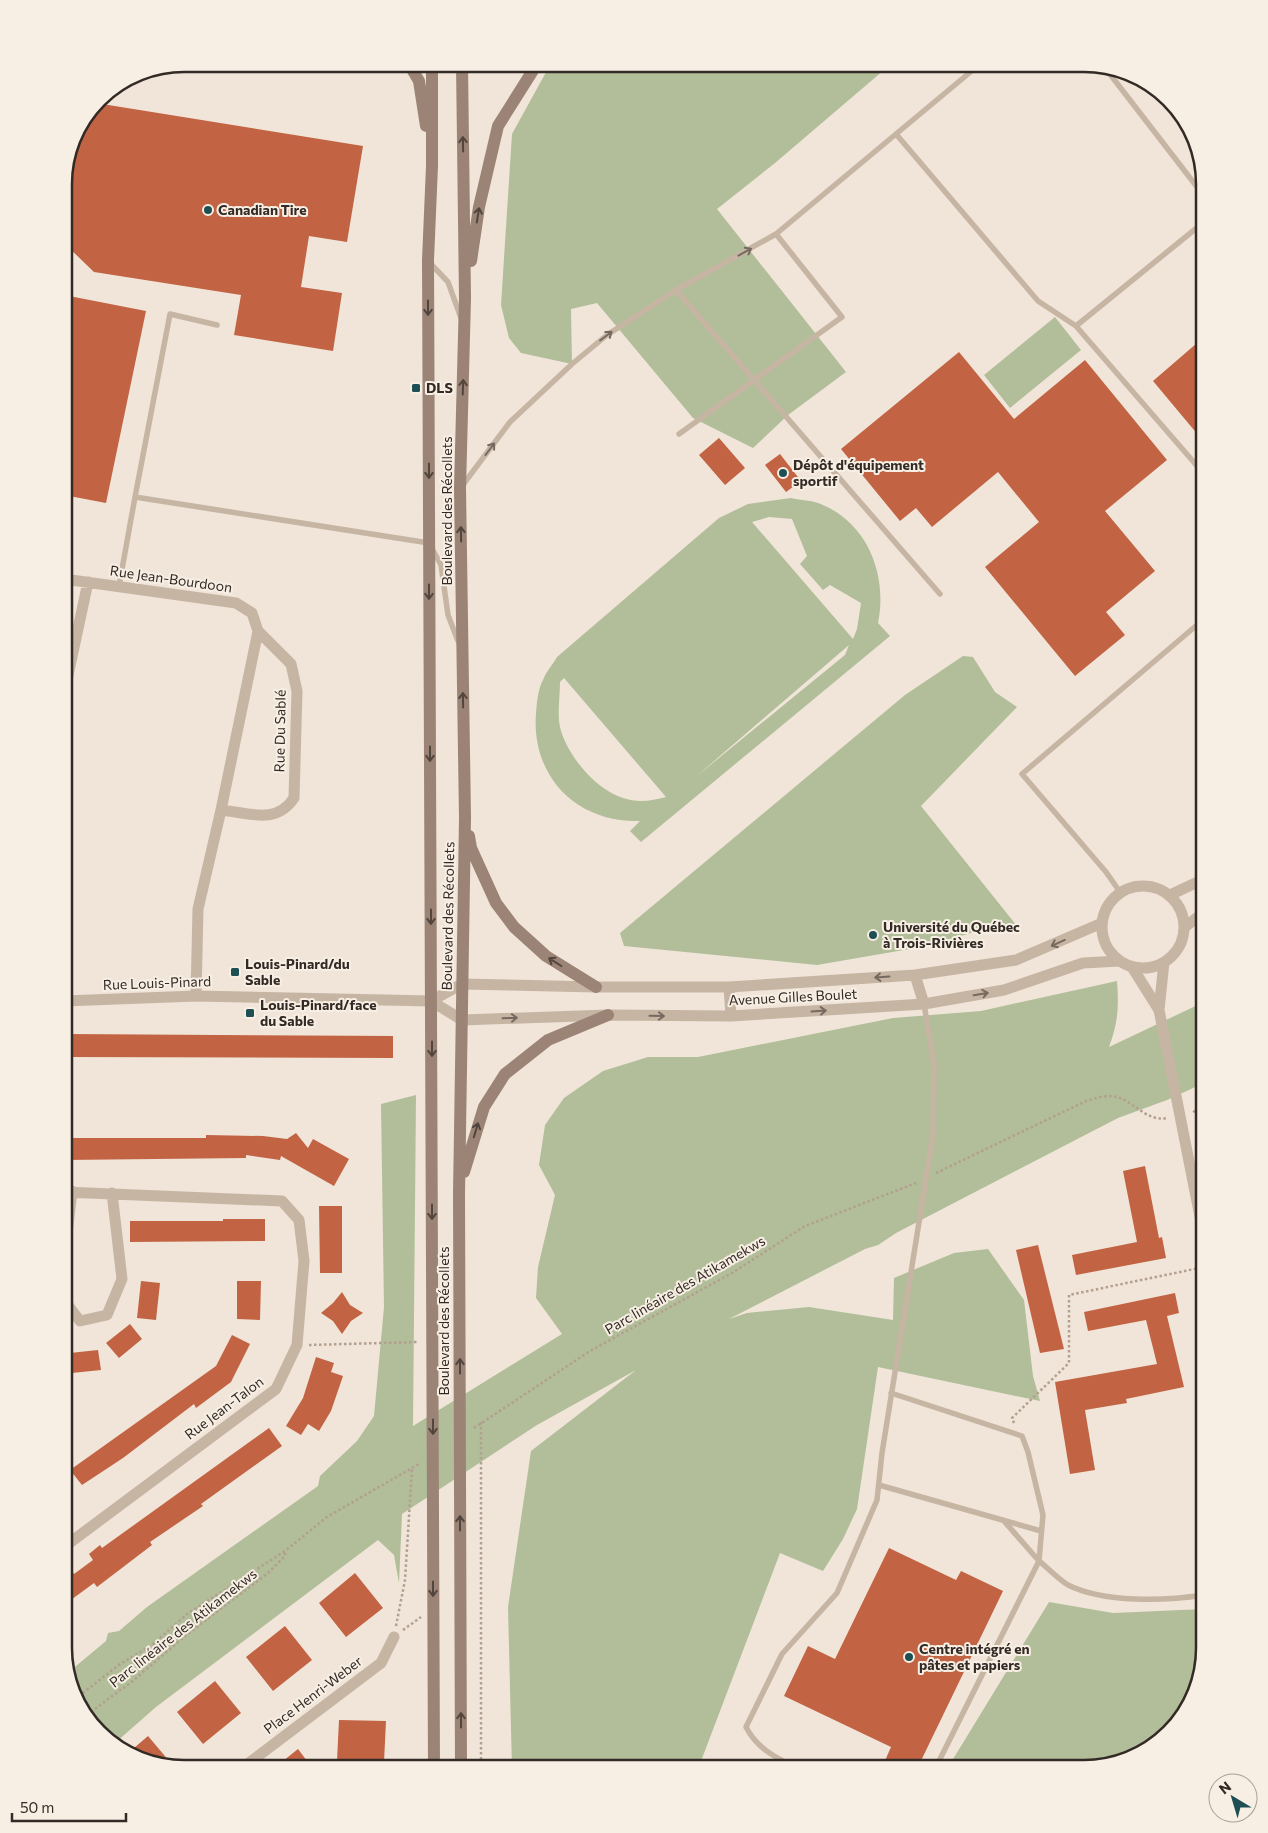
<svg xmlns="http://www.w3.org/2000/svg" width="1268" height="1833" font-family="Commissioner,sans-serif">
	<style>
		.green { fill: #b1be99; fill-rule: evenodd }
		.building { fill: #c26343 }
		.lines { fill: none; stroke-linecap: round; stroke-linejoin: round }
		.path { stroke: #b39f8f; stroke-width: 2.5; stroke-dasharray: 2.5 2.5; stroke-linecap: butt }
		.service { stroke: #c7b5a4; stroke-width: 5.5 }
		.minor { stroke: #c7b5a4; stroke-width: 11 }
		.secondary { stroke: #9b8476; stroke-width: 12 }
		.oneway { stroke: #52453e }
		.oneway2 { stroke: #76695f }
		.poi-dot { fill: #1d4f53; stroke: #f8efe4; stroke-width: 2 }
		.labels { text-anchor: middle; stroke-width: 4; stroke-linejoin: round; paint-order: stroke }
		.poi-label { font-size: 14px; font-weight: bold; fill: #332a26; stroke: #f8efe4; text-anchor: start }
		.street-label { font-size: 14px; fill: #332a26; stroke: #f8efe4 }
		.rim { fill: none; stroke: #332a26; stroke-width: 2.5 }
	</style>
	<rect width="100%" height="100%" fill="#f0e5d8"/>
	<path class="green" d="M556,64H891L775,163L717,209L846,372L788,415L753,448L693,418L597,303L571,309L572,364L521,353L509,338L501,305L512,134L545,74Z
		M1055,317L1081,350L1010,408L984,375Z
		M791,498C799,500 809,500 818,503C867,521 888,574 878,623L890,636L641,842L630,831L640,821C577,823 531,777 536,713C537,702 538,689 543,680C546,672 553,664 557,657L719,518L748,504ZM769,517L792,519L807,556L800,564L823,590L830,585L861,603L857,629L853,639L752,522ZM849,645L845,655L698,775L699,774ZM564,678L666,797C652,801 637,803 623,798C595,790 562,750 559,721C558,708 560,694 560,682Z
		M963,656L973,657L995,692L1017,707L921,806L1017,926L991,927L927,946L817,965L624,946L620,933L905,695Z
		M1117,981C1119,1007 1118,1023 1109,1047L1204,1002V1083L1167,1100L1118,1118L896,1233L878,1245L865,1249L729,1319L747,1313L809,1307L893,1320L894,1278L954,1253L988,1249L1024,1300L1033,1376L1040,1401L878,1367L857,1509L843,1539L823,1571L780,1553L698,1769H512L508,1607L531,1451L636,1370L537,1425L402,1514L399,1583L394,1555L378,1540L156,1707L115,1743L80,1708L70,1671L106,1641L108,1633L119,1631L147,1607L318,1486L320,1476L357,1441L374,1416L384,1307L381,1104L416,1095L413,1426L562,1334L536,1298L538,1267L555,1195L539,1165L545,1125L564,1098L603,1071L648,1057H698L893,1018L981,1011Z
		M1049,1602L1113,1613L1204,1609V1648L1188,1709L1143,1753L1083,1769H947Z"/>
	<path class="building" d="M96,103L363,146L347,242L309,236L301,287L342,293L333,351L234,335L241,295L94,272L64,243V183L67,162L73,138Z
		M64,295L146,311L106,503L64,495Z
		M1204,337V442L1153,381Z
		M959,352L1014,419L1085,360L1167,460L1105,511L1155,571L1106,612L1125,635L1075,676L985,567L1039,522L998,472L932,527L916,508L900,521L841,449Z
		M719,438L745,468L725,485L699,455Z
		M780,454L801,481L786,492L765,465Z
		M67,1034L393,1036V1058L67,1057Z
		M296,1133L308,1148L313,1139L349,1159L334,1186L281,1156L280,1160L246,1155V1158L64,1160V1138H206V1135L263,1136L287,1139Z
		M1145,1166L1159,1238L1162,1237L1166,1258L1076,1275L1072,1255L1137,1242L1123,1171Z
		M319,1206H342V1273H320Z
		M223,1219H265V1241L130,1242V1221H223Z
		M1038,1245L1064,1349L1040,1353L1016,1250Z
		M141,1281L160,1283L156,1320L137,1318Z
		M237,1281H261L260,1320L237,1319Z
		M342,1292L350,1305L363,1313L351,1321L342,1334L333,1321L321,1313L333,1303Z
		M1175,1293L1179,1313L1167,1316L1184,1387L1126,1399L1127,1403L1085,1410L1095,1470L1070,1474L1055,1382L1157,1364L1146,1320L1088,1331L1084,1312Z
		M130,1324L142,1339L119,1358L106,1343Z
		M232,1335L250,1344L231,1382L196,1408L194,1404L123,1458L82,1485L70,1470L216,1366Z
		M98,1350L101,1370L72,1373L70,1353Z
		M316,1357L334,1363L331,1372L343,1376L331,1411L319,1431L308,1424L301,1435L286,1426L303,1398Z
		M269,1428L282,1446L201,1504L203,1506L150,1542L152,1545L97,1587L94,1583L64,1605V1559L74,1574L93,1560L89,1554L100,1545L102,1548Z
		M889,1548L956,1580L961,1571L1003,1591L917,1769H897L884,1763L891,1747L784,1696L808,1646L835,1659Z
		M355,1573L383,1608L346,1637L319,1603Z
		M285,1626L312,1660L273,1691L246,1657Z
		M215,1681L241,1713L203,1744L177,1712Z
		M339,1720L386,1721L384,1762L337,1761Z
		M148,1736L175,1768L127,1754Z
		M298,1749L313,1769H273Z"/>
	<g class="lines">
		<path class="path" d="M1193,1112L1204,1106
			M936,1173L1086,1101C1093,1099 1102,1096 1109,1096C1132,1096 1144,1123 1168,1118
			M309,1345L418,1342
			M481,1422V1769
			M1014,1423L1012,1418L1069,1363V1295L1204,1267
			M474,1428L590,1351L732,1273L805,1226L916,1183
			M396,1626L405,1580L412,1469
			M403,1630L421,1617
			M78,1702L83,1693L120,1664L152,1645L187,1614L285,1551L327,1517L419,1464
			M87,1715L134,1680L185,1636L268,1573L285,1556V1552"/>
		<path class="service" d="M1106,69L1204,196
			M896,134L1038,301L1076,326
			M429,262L448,282L461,318
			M676,290L940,594
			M679,434L842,317L776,234
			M1204,474L1076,326L1204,222
			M462,486L510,422L572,364L607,335L676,290L776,234L980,64
			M135,497L170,314L217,325
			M119,586L135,497L429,543L441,565L448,615L458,641
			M1120,892L1106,872L1022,774L1204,619
			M891,1393L1022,1436L1028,1452L1043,1515L1039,1561C1048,1568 1058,1579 1068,1585C1104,1603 1165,1601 1204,1595
			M879,1485L1041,1531
			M798,1769C777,1758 757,1749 746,1727L782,1654L837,1593L877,1500L882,1453L933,1135L934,1065L924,1004
			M935,1769L1039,1561L1004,1521"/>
		<path class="minor" d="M64,579L236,603L252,613L258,631L221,810L198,909L196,996
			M64,694L88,582
			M221,810C250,813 276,825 294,798L297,691L291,664L258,631
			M1102 927a41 41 0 1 1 82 0a41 41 0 1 1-82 0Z
			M1170,895L1204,879
			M1185,927L1204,912
			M1132,967L1159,1010L1164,962
			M915,975L924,1004
			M729,987L731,1016
			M64,1001L196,996L431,1001L462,984L596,987H729L915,975L1016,960L1102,923
			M431,1001L462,1020L608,1015L731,1016L924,1004L1004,990L1083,963L1120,961
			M1159,1010L1204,1237
			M64,1259L72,1191
			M64,1300L80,1321L107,1315L122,1279L112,1193
			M64,1547L276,1389L297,1345L304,1261L299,1220L282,1201L64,1192
			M241,1769L381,1663L394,1637"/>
		<path class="secondary" d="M409,64L419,81L426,126
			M432,64V166L428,260L434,1769
			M471,261L479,207L498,126L537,64
			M469,836L471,848L496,903L514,927L546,956L596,987
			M464,1172L484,1107L505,1074L548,1040L608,1015
			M461,1769L459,1194L465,818L460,488L465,298L462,64"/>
	</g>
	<defs><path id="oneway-shaft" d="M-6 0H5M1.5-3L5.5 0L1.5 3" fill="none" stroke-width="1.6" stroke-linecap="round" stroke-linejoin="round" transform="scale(1.25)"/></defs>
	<g class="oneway">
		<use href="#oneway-shaft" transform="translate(463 144) rotate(-91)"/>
		<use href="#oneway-shaft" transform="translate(478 215) rotate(-81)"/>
		<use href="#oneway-shaft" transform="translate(428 308) rotate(90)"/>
		<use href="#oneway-shaft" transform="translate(463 387) rotate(-88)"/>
		<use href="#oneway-shaft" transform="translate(429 471) rotate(90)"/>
		<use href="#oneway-shaft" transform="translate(461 534) rotate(-91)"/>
		<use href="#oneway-shaft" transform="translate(429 592) rotate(90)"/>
		<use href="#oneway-shaft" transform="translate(463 700) rotate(-91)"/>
		<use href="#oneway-shaft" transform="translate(430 754) rotate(90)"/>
		<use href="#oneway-shaft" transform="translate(431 917) rotate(90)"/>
		<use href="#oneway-shaft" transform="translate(555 962) rotate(-148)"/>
		<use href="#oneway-shaft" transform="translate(432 1049) rotate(90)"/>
		<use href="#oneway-shaft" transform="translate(476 1130) rotate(-73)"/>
		<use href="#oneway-shaft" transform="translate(432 1212) rotate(90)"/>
		<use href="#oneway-shaft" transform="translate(460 1366) rotate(-90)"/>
		<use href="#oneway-shaft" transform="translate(433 1427) rotate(90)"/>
		<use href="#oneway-shaft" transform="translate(460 1523) rotate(-90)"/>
		<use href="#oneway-shaft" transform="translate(433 1589) rotate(90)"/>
		<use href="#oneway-shaft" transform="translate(461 1720) rotate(-90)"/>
	</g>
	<g class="oneway2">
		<use href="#oneway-shaft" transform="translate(745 252) rotate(-29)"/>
		<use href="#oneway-shaft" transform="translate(606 336) rotate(-37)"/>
		<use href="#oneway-shaft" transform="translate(490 449) rotate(-53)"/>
		<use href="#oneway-shaft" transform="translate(1058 943) rotate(156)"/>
		<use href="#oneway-shaft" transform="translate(882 977) rotate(176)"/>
		<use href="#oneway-shaft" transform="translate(981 994) rotate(-10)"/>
		<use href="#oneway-shaft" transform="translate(819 1011) rotate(-4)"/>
		<use href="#oneway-shaft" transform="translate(657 1016) rotate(1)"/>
		<use href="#oneway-shaft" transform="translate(510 1018) rotate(-2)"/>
	</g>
	<g class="poi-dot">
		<circle cx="208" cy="210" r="5"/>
		<rect x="411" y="383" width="10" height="10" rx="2.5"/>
		<circle cx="783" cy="473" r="5"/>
		<circle cx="873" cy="935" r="5"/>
		<rect x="230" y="967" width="10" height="10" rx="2.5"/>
		<rect x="245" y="1008" width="10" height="10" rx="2.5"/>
		<circle cx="909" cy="1657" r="5"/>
	</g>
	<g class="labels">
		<g class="poi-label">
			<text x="218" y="215">Canadian Tire</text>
			<text x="426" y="393">DLS</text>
			<text x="793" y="470">Dépôt d'équipement<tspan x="793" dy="16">sportif</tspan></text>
			<text x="883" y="932">Université du Québec<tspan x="883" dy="16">à Trois-Rivières</tspan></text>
			<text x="245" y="969">Louis-Pinard/du<tspan x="245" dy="16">Sable</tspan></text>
			<text x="260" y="1010">Louis-Pinard/face<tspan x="260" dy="16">du Sable</tspan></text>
			<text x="919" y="1654">Centre intégré en<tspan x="919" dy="16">pâtes et papiers</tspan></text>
		</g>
		<g class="street-label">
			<text transform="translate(447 511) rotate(-90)" y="5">Boulevard des Récollets</text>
			<text transform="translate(171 579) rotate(8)" y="5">Rue Jean-Bourdoon</text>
			<text transform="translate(280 731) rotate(-89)" y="5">Rue Du Sablé</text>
			<text transform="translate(448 916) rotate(-89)" y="5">Boulevard des Récollets</text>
			<text transform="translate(157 983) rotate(-2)" y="5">Rue Louis-Pinard</text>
			<text transform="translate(793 997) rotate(-3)" y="5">Avenue Gilles Boulet</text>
			<text transform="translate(685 1285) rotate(-30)" y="5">Parc linéaire des Atikamekws</text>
			<text transform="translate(444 1321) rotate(-90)" y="5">Boulevard des Récollets</text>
			<text transform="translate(224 1408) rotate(-37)" y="5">Rue Jean-Talon</text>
			<text transform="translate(183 1628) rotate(-38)" y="5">Parc linéaire des Atikamekws</text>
			<text transform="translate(313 1695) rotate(-37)" y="5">Place Henri-Weber</text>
		</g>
	</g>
	<path d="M0 0H1268V1833H0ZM184 72H1084A112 112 0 0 1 1196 184V1648A112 112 0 0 1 1084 1760H184A112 112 0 0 1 72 1648V184A112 112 0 0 1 184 72Z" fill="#f8efe4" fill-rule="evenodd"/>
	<path class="rim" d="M184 72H1084A112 112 0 0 1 1196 184V1648A112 112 0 0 1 1084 1760H184A112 112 0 0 1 72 1648V184A112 112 0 0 1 184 72Z"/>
	<g transform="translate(1233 1798) rotate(322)"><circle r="24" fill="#f8efe4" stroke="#a9a098"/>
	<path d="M0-4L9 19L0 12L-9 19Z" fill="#1d4f53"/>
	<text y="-8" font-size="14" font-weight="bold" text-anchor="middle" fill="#332a26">N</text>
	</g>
	<path d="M12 1813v8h114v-8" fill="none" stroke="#332a26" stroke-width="2.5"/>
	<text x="20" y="1813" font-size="15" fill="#332a26" stroke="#f8efe4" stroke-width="4" paint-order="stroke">50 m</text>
</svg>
